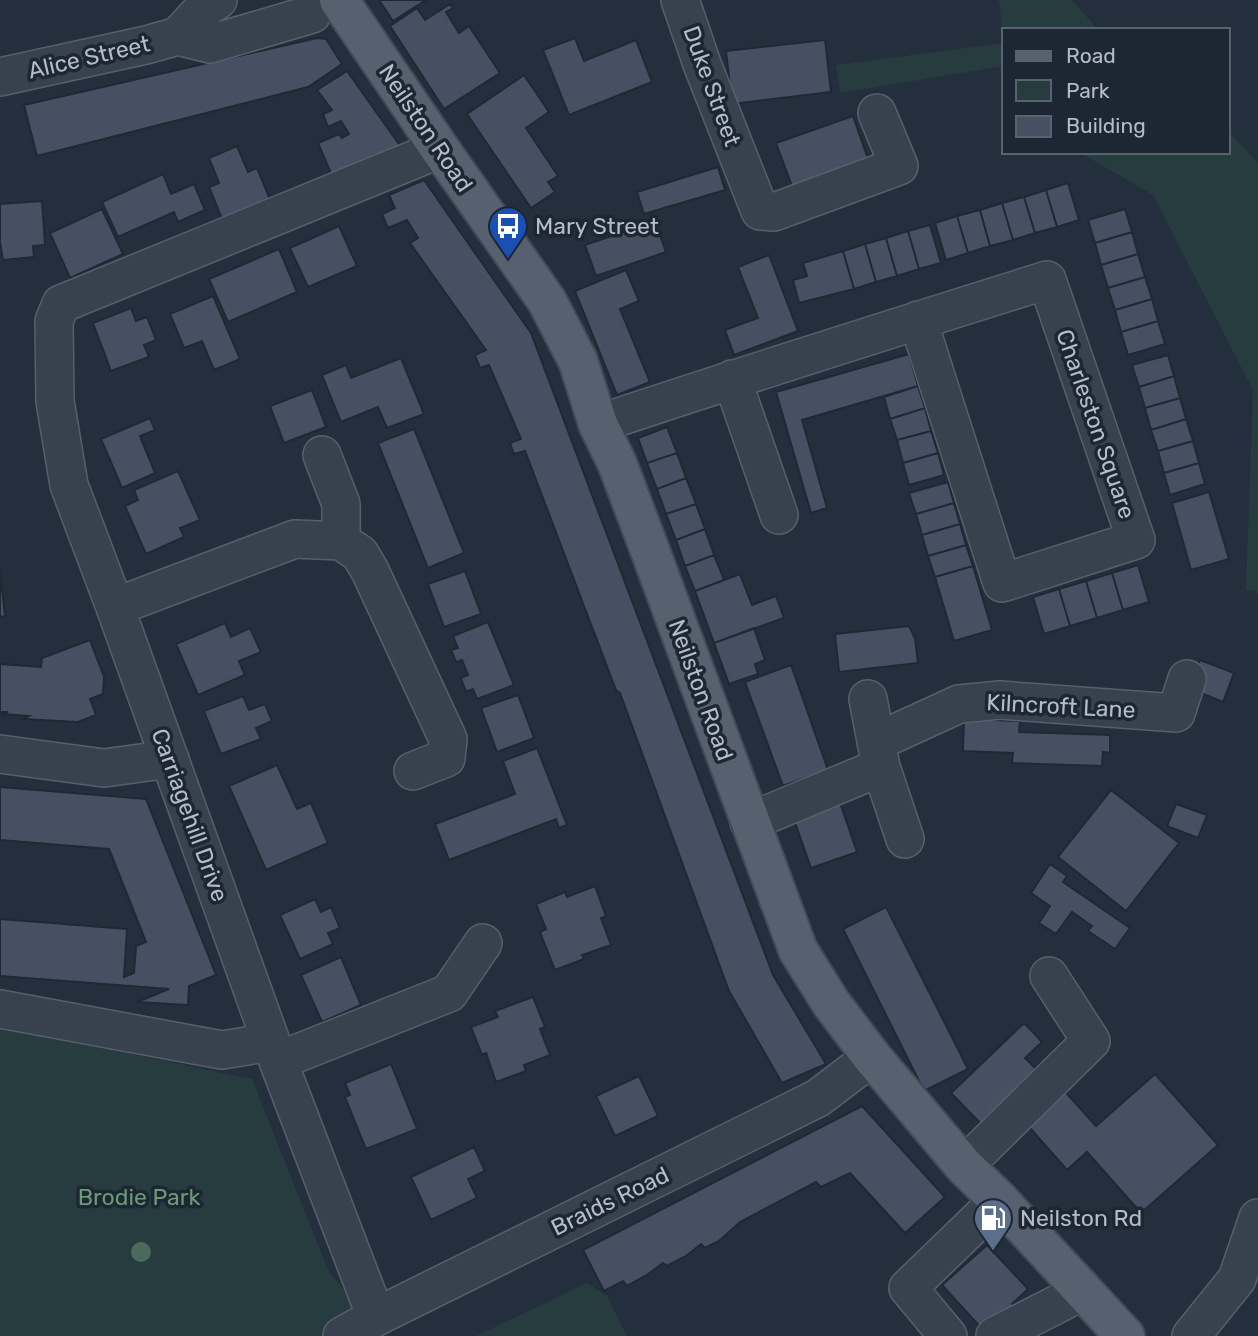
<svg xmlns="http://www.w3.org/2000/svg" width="1258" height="1336" font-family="Rubik,sans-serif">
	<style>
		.green { fill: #263c3f }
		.building { fill: #455162; stroke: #1f2835; stroke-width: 2 }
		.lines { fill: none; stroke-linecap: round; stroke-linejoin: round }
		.minor-casing { stroke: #565f6c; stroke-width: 40 }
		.major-casing { stroke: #414a57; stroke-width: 42 }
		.minor { stroke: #38414e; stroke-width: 37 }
		.major { stroke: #56606e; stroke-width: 38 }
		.tree { fill: #4b6a5d }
		.labels { text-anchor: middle; stroke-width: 7; stroke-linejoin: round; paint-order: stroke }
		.street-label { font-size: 23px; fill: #b4bcc9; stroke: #1d2633 }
		.poi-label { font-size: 23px; fill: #b4bcc9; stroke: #1d2633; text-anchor: start }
		.park-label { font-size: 23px; fill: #6b9a76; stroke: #1d2633 }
	</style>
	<rect width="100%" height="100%" fill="#242f3e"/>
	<path class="green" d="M999,0H1072L1098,30H1004V66L840,93L836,65L1004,43Z
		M1228,131L1258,163V595L1256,591L1246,590L1253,390L1153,195L1079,152H1228Z
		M0,1027L252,1079L328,1270L380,1336H0Z
		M587,1283L607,1296L627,1336H476Z"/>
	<path class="building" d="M379,0H426L393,21Z
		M450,4L453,8L446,12L459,33L469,26L500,73L444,109L390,26L417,8L425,20Z
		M317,38L326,39L342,64L308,87L37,156L24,105Z
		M575,38L584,61L636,40L652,82L569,115L543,50Z
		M825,40L831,92L732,104L726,51Z
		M347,71L401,147L332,176L318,143L339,134L342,138L349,134L341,121L328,127L323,114L332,110L317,90Z
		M524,75L549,112L526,128L558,176L548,182L555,192L531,208L467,114Z
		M853,116L868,159L792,186L776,143Z
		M237,146L248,172L257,168L270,199L222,219L209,187L219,183L209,158Z
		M718,167L725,190L644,214L637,192Z
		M163,174L171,194L194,184L205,210L178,222L174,212L118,237L102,202Z
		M424,180L531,333L773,975L826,1064L782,1083L729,991L620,693L616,690L525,451L514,454L510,443L521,439L489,365L480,368L475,355L486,350L410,243L418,238L407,220L388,228L382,214L395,208L389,195Z
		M1068,183L1079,220L1057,227L1046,190Z
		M1046,190L1057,227L1035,233L1024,197Z
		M1024,197L1035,233L1013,240L1002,203Z
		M42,201L45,245L33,246L34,257L3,260L0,242V204Z
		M1002,203L1013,240L990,246L980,210Z
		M102,209L123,254L70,278L50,233Z
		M1125,209L1132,232L1095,243L1088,220Z
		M980,210L990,246L968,253L957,216Z
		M957,216L968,253L946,260L935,223Z
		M655,221L666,252L596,276L585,245Z
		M930,225L941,263L919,269L908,231Z
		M339,226L357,266L308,287L290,248Z
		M908,231L919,269L897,276L886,238Z
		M1132,232L1138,254L1101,265L1095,243Z
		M886,238L897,276L876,282L865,244Z
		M865,244L876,282L854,289L843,251Z
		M279,249L297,292L228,322L209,279Z
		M843,251L854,289L799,303L793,280L807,276L803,263Z
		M1138,254L1145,277L1108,288L1101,265Z
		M769,255L798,331L734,355L725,330L758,318L738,267Z
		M626,270L639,301L620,309L650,382L617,395L575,291Z
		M1145,277L1152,299L1115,310L1108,288Z
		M213,296L240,359L214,370L202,341L184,348L170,314Z
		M1152,299L1158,321L1121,332L1115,310Z
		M131,308L136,321L147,317L156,340L144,345L149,357L111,371L93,323Z
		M1158,321L1165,344L1128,355L1121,332Z
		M909,354L918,386L802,420L827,508L811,513L776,392Z
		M1168,355L1174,376L1139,387L1132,365Z
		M401,358L424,414L387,428L378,407L341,422L322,375L346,365L351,378Z
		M1174,376L1180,398L1145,408L1139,387Z
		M918,386L925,408L890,419L884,397Z
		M312,390L326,427L284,443L270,406Z
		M1180,398L1186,419L1151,430L1145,408Z
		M925,408L931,431L897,440L890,419Z
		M150,418L155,430L140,436L155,473L122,488L101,439Z
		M1186,419L1193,441L1158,451L1151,430Z
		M667,427L677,453L647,463L638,438Z
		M414,429L464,553L428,568L378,443Z
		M931,431L938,453L903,463L897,440Z
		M1193,441L1199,463L1164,473L1158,451Z
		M677,453L686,478L657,489L647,463Z
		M938,453L944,475L909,485L903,463Z
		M1199,463L1205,484L1170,495L1164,473Z
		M178,471L200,520L180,528L184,537L146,554L125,506L138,500L134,490Z
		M686,478L696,504L666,514L657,489Z
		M948,482L954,503L916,514L909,493Z
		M1209,492L1229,559L1191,570L1172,503Z
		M954,503L960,524L922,535L916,514Z
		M696,504L705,529L676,540L666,514Z
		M960,524L966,545L928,556L922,535Z
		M705,529L714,555L685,566L676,540Z
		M966,545L973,566L935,577L928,556Z
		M714,555L724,580L695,591L685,566Z
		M1138,565L1149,602L1123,610L1112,573Z
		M973,566L992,630L954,641L935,577Z
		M0,570L5,616L0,617Z
		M465,571L481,614L444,627L428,584Z
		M1112,573L1123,610L1097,618L1086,581Z
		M740,574L752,605L776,596L784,618L714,643L695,591Z
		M1086,581L1097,618L1070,626L1059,589Z
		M1059,589L1070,626L1044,634L1033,597Z
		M488,622L514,685L477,699L473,689L466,692L461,678L468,675L462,660L456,662L451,650L458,648L453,636Z
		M225,623L231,637L250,628L261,652L239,661L245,675L198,695L176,644Z
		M909,626L915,638L918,663L839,672L835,634Z
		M754,628L765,660L755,664L758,674L729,684L714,643Z
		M90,640L104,677L103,694L90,699L96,715L78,722L23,719L29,716L2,714L8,712H0V664L41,667L42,658Z
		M1200,660L1234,673L1223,702L1189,688Z
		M791,665L828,770L783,786L745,682Z
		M518,695L534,738L497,752L481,708Z
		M243,696L249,710L265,704L272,721L256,728L261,739L221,754L204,711Z
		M964,719L1020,721L1019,732L1110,735V753L1103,752L1102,766L1012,763L1013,753L963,751Z
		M537,748L567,825L559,828L556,819L449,860L435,824L515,794L503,761Z
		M277,765L297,809L311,803L328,843L266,870L229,786Z
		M0,787L146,799L216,975L189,986L188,1005L137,1002L169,989L0,976V919L127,929L124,977L134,973L136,946L146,942L109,849L0,840Z
		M1111,790L1179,843L1126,911L1058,857Z
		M838,797L857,852L811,868L792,814Z
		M1176,804L1207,815L1198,838L1167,826Z
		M1050,864L1067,876L1063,882L1130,928L1115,949L1088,931L1092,926L1072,912L1056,934L1039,923L1050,906L1031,893Z
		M595,886L606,916L601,918L611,945L582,955L584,959L555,970L540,932L546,929L536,904L565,892L567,897Z
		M315,899L321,912L331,907L340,928L328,933L333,944L300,959L280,915Z
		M886,907L968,1069L924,1091L843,929Z
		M341,957L361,1005L322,1022L301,975Z
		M533,997L545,1027L540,1029L550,1055L524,1065L526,1071L496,1082L486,1053L482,1055L471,1027L498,1017L495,1011Z
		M1024,1023L1042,1042L1025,1058L1044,1077L988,1131L951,1093Z
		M391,1064L417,1129L366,1149L345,1097L350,1095L345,1083Z
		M1155,1074L1218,1145L1141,1213L1087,1152L1067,1170L1023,1120L1061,1087L1096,1126Z
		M639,1076L658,1116L615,1136L596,1096Z
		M862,1106L945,1197L905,1233L850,1173L821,1187L816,1182L740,1222L719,1241L705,1248L701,1244L686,1256L667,1266L663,1263L647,1275L627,1286L623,1281L604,1291L583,1250Z
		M474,1147L485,1171L468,1179L477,1198L431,1220L411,1177Z
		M987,1245L1028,1289L1012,1304L1042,1336H1000L983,1330L942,1285Z"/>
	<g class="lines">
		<defs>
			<path id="minor" d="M680,0L702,64L760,211L774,212L899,166L877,113
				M178,36L210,44L312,14L313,0
				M0,77L146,45L178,36L201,11L218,0
				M732,379L779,515
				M598,424C747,374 897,327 1047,280L1136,540L1002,583L918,320
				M322,455L341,504V541
				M115,607L295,539L341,541L360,554L370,571L448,739L446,758L413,771
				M868,699L881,767L905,839
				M876,742L959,704L1000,700L1176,713L1187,679
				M0,754L104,768L170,759
				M749,822L881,767
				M0,1009L222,1050L271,1042
				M278,1061L449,993L483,943
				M964,1166L1091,1041L1049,976
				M376,1317L278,1061L115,607L69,485L55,401L54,321L61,304L440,149
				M342,1336L376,1317L818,1098L872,1057
				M948,1336L908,1288L999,1200
				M995,1336L1083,1291
				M1191,1336L1237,1279L1258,1218"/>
			<path id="major" d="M339,0L440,149L547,301L578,361L598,424L617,463L651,553L798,950L831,1003L872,1057L964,1166L999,1200L1125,1336"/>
		</defs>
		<use href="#minor" class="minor-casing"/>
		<use href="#major" class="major-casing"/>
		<use href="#minor" class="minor"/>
		<use href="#major" class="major"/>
	</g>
	<circle class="tree" cx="141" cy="1252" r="10"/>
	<defs>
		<symbol id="bus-pin" viewBox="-11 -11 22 30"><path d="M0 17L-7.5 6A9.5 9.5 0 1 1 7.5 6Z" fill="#1a4fb4" stroke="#1d2633"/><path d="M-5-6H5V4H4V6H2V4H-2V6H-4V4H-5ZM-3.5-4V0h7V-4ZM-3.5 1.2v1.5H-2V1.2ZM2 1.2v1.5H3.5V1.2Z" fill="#fff"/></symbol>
		<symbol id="fuel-pin" viewBox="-11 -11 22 30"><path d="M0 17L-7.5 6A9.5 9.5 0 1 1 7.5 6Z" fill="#5c6f8a" stroke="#1d2633"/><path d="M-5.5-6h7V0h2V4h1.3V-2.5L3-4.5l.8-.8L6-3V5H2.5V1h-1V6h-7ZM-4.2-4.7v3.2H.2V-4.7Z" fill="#fff"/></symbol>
	</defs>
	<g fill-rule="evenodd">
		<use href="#bus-pin" x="486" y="204" width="44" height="60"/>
		<use href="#fuel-pin" x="971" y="1196" width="44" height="60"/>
	</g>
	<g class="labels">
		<g class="street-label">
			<text transform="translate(89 57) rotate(-13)" y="8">Alice Street</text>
			<text transform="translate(712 86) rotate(70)" y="8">Duke Street</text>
			<text transform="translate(426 128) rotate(56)" y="8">Neilston Road</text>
			<text transform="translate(1096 424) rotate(71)" y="8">Charleston Square</text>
			<text transform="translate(701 690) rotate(70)" y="8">Neilston Road</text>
			<text transform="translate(1061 706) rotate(3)" y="8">Kilncroft Lane</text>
			<text transform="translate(190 815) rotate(70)" y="8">Carriagehill Drive</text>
			<text transform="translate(610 1201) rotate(-26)" y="8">Braids Road</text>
		</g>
		<g class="poi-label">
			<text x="535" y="234">Mary Street</text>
			<text x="1020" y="1226">Neilston Rd</text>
		</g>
		<g class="park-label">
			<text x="139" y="1205">Brodie Park</text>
		</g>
	</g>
	<rect x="1002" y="28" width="228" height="126" fill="#1d2633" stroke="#59626f" stroke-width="2"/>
	<rect x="1016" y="51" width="35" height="10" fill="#56606e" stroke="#59626f" stroke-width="2"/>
	<text x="1066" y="63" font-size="21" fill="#b4bcc9">Road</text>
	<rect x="1016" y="80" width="35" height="21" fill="#263c3f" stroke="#59626f" stroke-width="2"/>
	<text x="1066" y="98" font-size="21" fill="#b4bcc9">Park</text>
	<rect x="1016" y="116" width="35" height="21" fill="#455162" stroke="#59626f" stroke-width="2"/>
	<text x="1066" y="133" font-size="21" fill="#b4bcc9">Building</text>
</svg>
